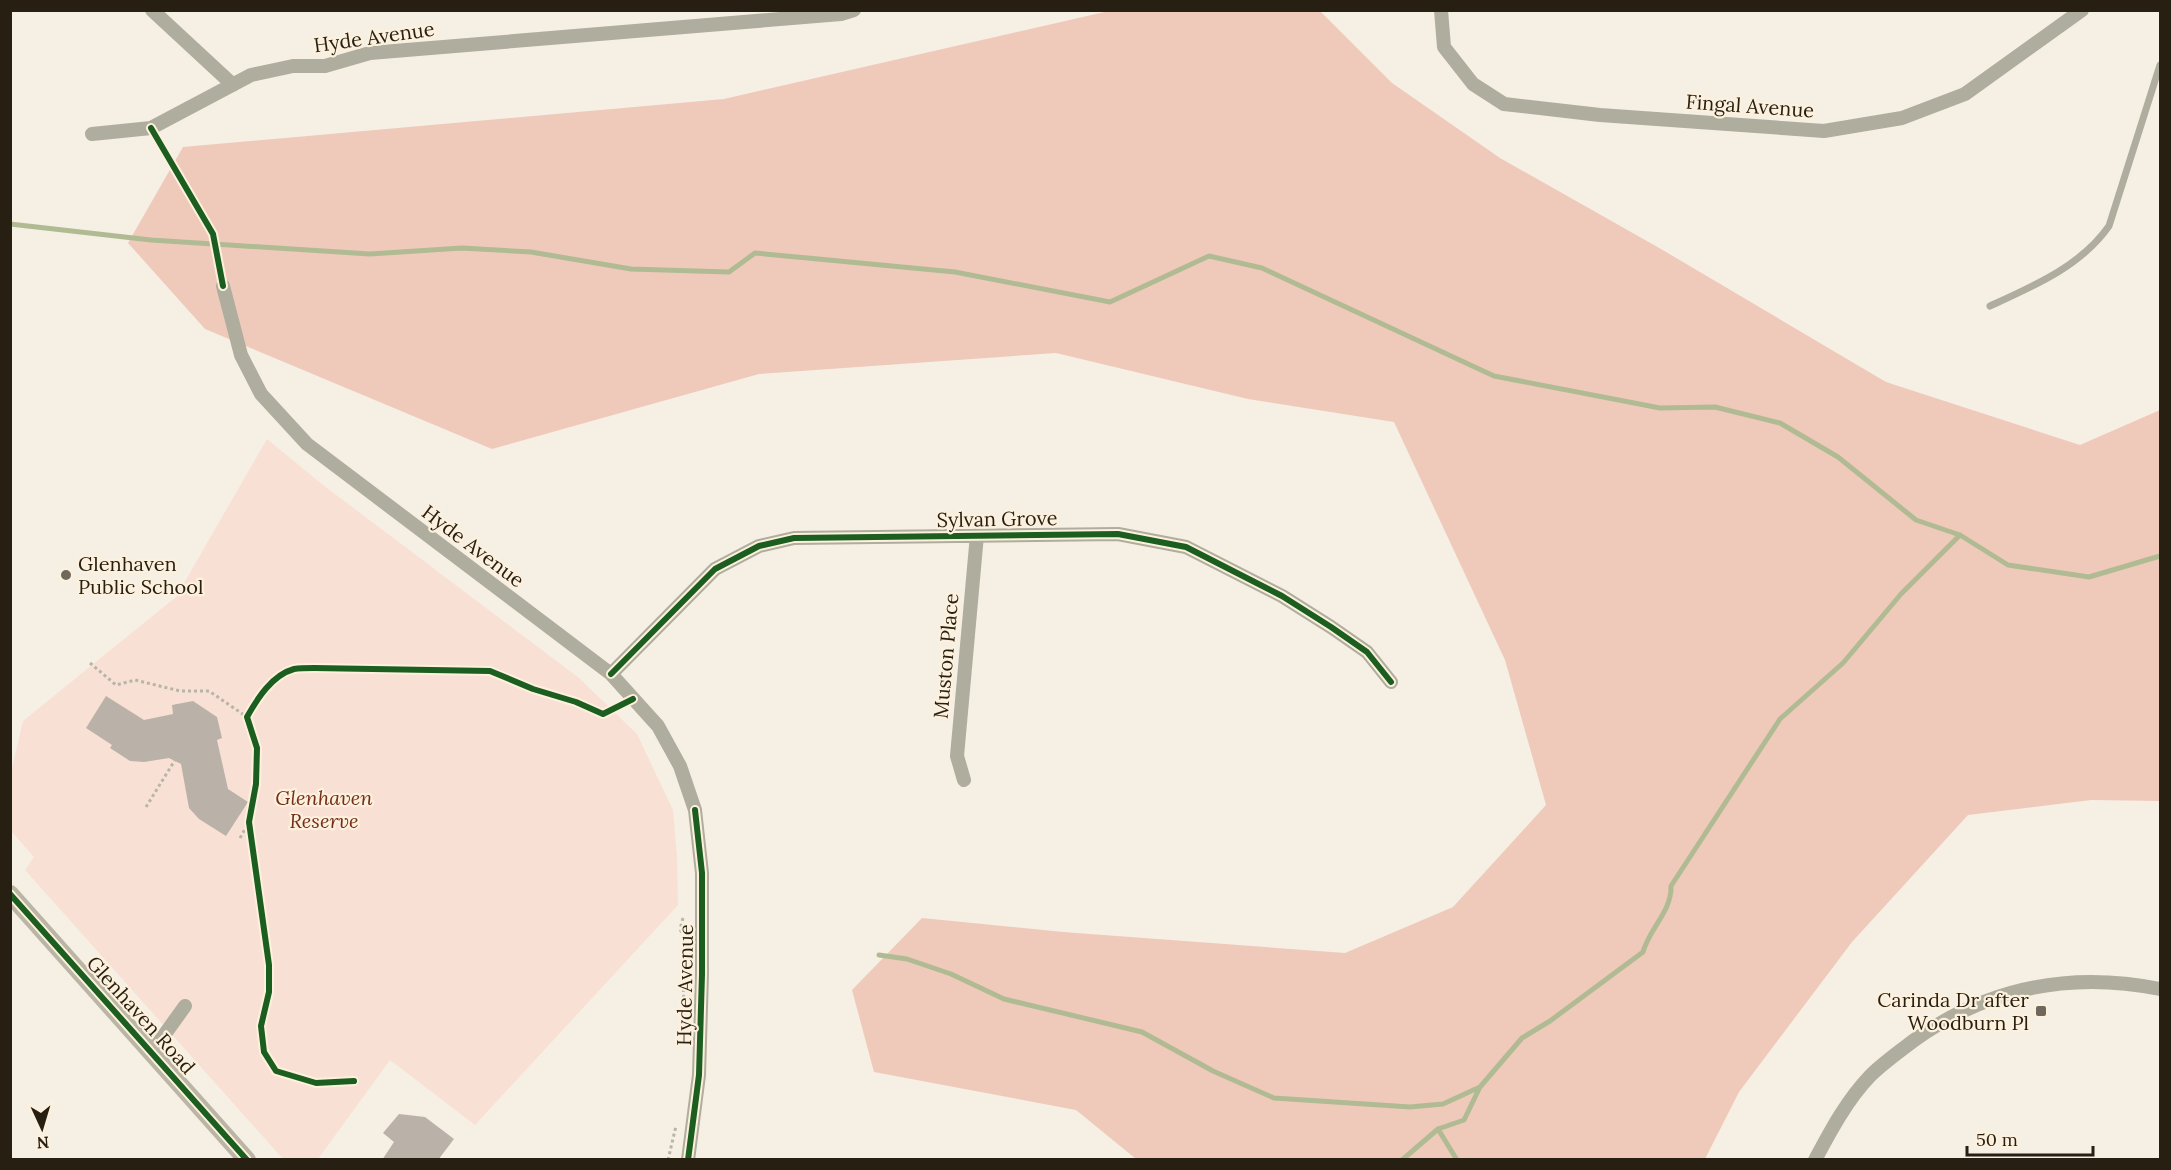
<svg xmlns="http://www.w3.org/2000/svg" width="2171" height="1170" font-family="Lora,serif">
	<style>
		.green { fill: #f9e0d5 }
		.forest { fill: #efcabb }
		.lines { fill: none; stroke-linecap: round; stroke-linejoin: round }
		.stream { stroke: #b0bb93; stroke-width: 5 }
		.building { fill: #bab1a8 }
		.path { stroke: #b7b4a8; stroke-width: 3; stroke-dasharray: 3 3; stroke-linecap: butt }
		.lane { stroke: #afad9d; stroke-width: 7 }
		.street { stroke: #afad9d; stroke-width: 14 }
		.secondary { stroke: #bab5a4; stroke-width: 18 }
		.cycleway-casing { stroke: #fdf1dd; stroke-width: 10 }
		.cycleway { stroke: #1b5e20; stroke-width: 6 }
		.poi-dot { fill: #6f685c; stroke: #fdf1dd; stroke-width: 2 }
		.labels { text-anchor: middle; stroke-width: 4.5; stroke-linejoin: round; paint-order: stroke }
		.street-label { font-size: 20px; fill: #261f12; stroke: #fdf1dd }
		.poi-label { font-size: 20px; fill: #261f12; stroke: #fdf1dd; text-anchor: start }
		.park-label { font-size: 20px; font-style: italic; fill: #762d18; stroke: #fdf1dd }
	</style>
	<rect width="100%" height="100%" fill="#f6efe4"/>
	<path class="green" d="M267,439L323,485L579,678L637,734L673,810L677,857L678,905L475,1125L390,1060L318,1159H283L25,870L34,857L11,831V772L23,721L176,597Z"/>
	<path class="forest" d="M1109,11H1320L1392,83L1500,158L1661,249L1886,382L2080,445L2160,410V801L2091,800L1968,815L1852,942L1739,1092L1705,1159H1136L1076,1110L874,1072L852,990L922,918L1063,932L1345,953L1453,907L1546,805L1505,660L1394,422L1248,399L1056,353L759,374L492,449L205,329L128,243L183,147L724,99Z"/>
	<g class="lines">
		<path class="stream" d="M10,224L151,240L370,254L462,248L531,252L631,269L729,272L755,253L955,272L1110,302L1209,256L1262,268L1494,376L1660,408L1715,407L1780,423L1838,457L1916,520L1960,535L2008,565L2089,577L2160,556
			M879,955L907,959L951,974L1004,999L1142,1032L1213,1071L1274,1098L1410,1107L1443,1104L1480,1087
			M1438,1129L1457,1160
			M1402,1160L1438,1129L1464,1120L1480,1087L1522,1038L1550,1021L1643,952C1649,929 1672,911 1671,886L1780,719L1843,663L1901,594L1960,535"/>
	</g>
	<path class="building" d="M106,696L144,720L173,714L172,705L193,701L217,717L222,738L217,740L228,789L248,802L226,836L199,819L189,808L181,764L169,758L144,762L130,761L110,748L112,745L86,728Z
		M399,1114L425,1117L454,1139L438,1160H382L394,1142L383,1133Z"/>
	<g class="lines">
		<path class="path" d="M90,663L116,685L135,680L180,691H209L247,717
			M146,807L175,760
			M240,838L249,822
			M683,918L680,929L683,935L684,1033
			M668,1160L676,1126"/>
		<path class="lane" d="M1990,306C2034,286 2081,266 2109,226L2160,65"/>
		<path class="street" d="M152,10L233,85
			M1441,10L1444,47L1473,84L1504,104L1600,115L1824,131L1902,118L1965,94L2082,10
			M92,134L151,128L251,75L293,66H325L370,53L841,14L854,10
			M223,286L241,355L261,394L307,444L611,674L658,726L680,766L695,810L702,873V974L699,1075L688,1160
			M611,674L715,569L759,546L794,538L1118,534L1186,547L1282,596L1331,627L1367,652L1391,682
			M964,780L957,756L977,535
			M152,1052L185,1006
			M1815,1160C1831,1130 1847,1100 1870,1076C1883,1063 1899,1052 1913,1041C1988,987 2070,971 2160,989"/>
		<path class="secondary" d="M10,894L247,1160"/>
		<defs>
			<path id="cycleway" d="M151,128L213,234L223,286
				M611,674L715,569L759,546L794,538L1118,534L1186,547L1282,596L1331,627L1367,652L1391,682
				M10,894L247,1160
				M354,1081L316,1083L276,1071L264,1052L261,1026L269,992V965L249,822L256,784L257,748L247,717C257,699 272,675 294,669C300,668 307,668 314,668L490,671L533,689L576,702L603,714L633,699
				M688,1160L699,1075L702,974V873L695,810"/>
		</defs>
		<use href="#cycleway" class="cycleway-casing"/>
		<use href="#cycleway" class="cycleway"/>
	</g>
	<g class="poi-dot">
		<circle cx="66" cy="575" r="6"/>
		<rect x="2035" y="1005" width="12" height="12" rx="3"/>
	</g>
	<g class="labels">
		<g class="street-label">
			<text transform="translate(374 37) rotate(-8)" y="7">Hyde Avenue</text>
			<text transform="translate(1750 106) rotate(4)" y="7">Fingal Avenue</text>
			<text transform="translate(997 519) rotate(-1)" y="7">Sylvan Grove</text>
			<text transform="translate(473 546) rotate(37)" y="7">Hyde Avenue</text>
			<text transform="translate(946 656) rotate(-85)" y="7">Muston Place</text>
			<text transform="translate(685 985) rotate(-89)" y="7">Hyde Avenue</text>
			<text transform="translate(141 1015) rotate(48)" y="7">Glenhaven Road</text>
		</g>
		<g class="poi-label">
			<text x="78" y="571">Glenhaven<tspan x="78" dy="23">Public School</tspan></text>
			<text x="2029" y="1007" text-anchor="end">Carinda Dr after<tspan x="2029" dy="23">Woodburn Pl</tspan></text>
		</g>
		<g class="park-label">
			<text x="324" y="805">Glenhaven<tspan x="324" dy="23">Reserve</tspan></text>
		</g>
	</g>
	<rect width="2171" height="1170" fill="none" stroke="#261f12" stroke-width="24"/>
	<g transform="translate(42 1128) rotate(176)" stroke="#fdf1dd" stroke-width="4.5" paint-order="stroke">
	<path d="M0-4.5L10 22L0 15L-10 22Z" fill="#261f12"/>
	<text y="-9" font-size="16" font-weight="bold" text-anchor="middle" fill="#261f12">N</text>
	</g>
	<path d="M1967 1146v9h126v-9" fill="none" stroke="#261f12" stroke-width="3"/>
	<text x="1976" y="1146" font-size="18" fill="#261f12" stroke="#fdf1dd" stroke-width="4.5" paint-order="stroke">50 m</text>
</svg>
